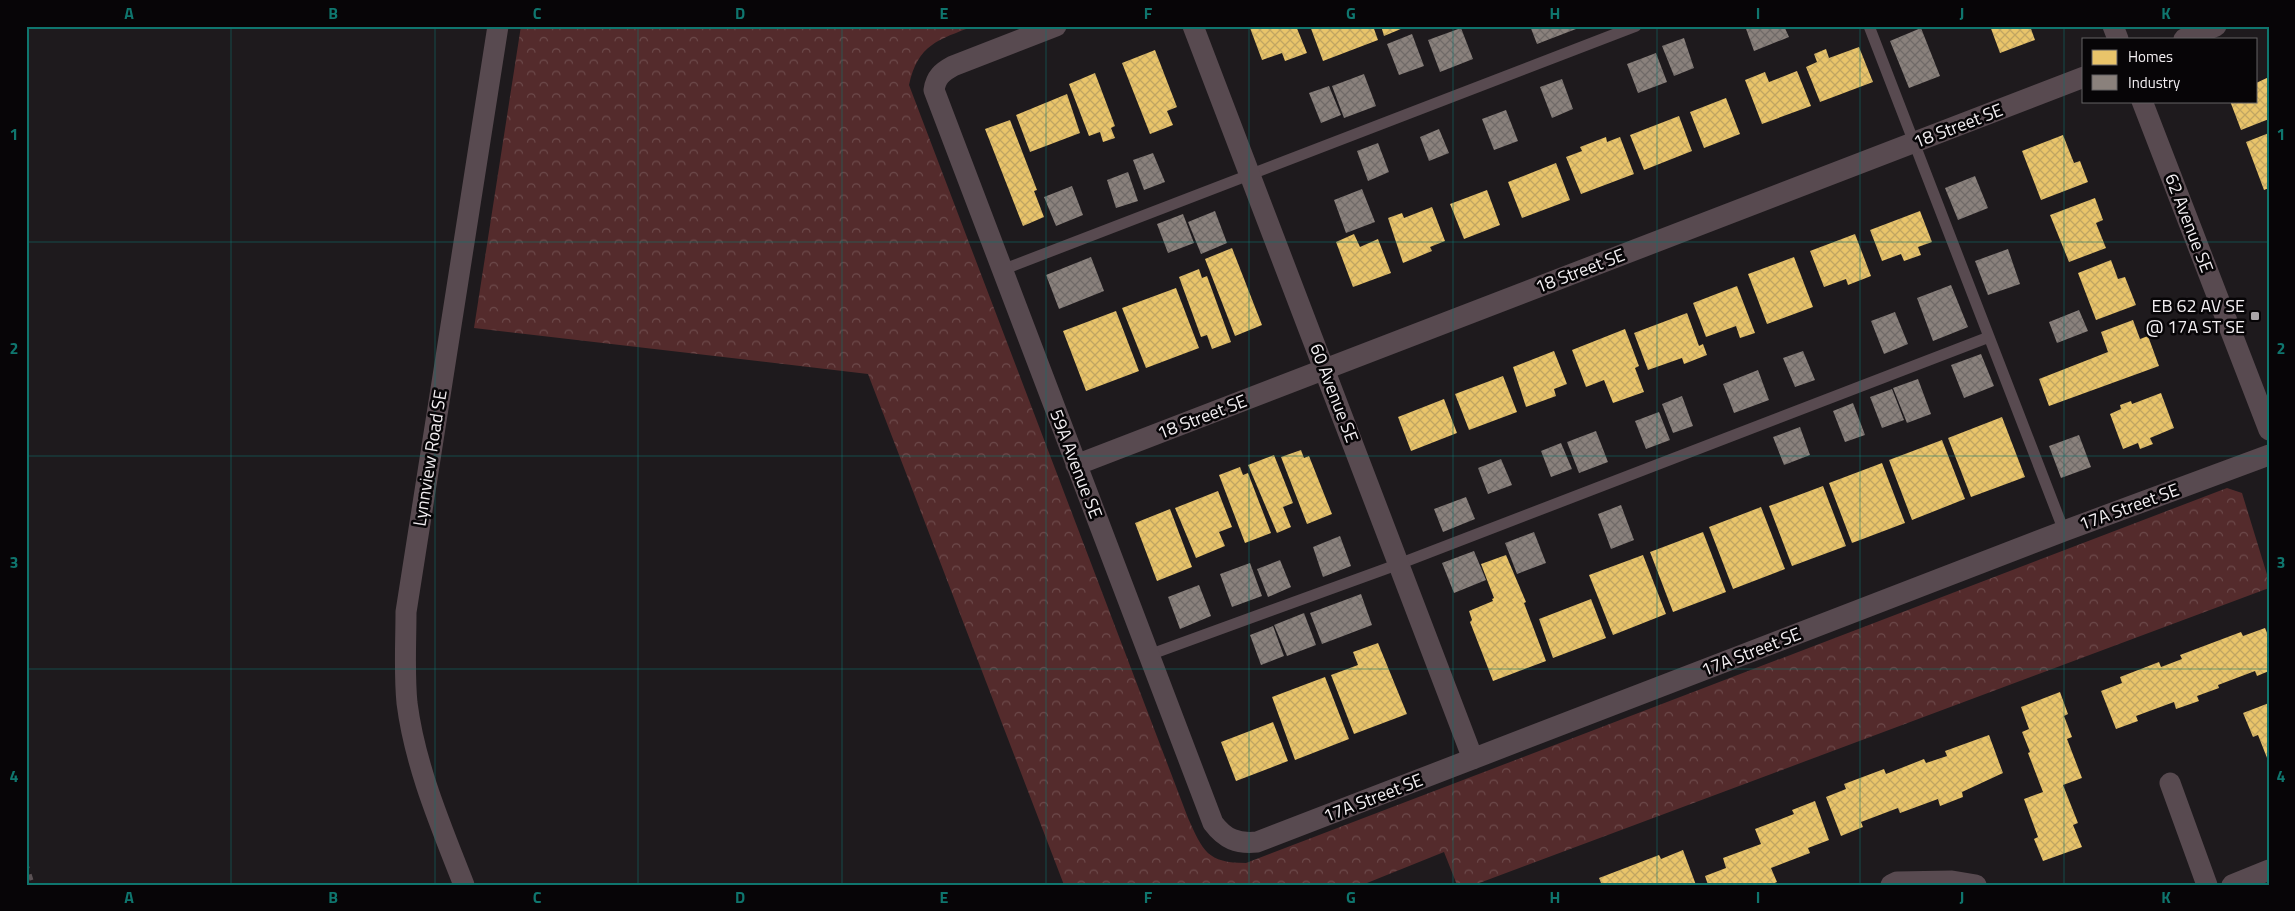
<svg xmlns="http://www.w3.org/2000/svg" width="2295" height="911" font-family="'Titillium Web',sans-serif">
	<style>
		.park { fill: url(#park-crowns) }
		.homes { fill: url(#homes-cross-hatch) }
		.industry { fill: url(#industry-cross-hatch) }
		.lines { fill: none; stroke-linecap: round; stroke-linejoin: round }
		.lane { stroke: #584a50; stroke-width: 11 }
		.street { stroke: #584a50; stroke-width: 21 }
		.rail { stroke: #5a5154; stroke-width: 4; stroke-dasharray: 6 6; stroke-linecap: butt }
		.grid { fill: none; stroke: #0f766e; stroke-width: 1; stroke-opacity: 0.55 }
		.poi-dot { fill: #a8a4a7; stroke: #070507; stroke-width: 2 }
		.labels { text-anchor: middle; stroke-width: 5; stroke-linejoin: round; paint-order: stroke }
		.street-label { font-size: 18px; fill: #f3eff2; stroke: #070507 }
		.poi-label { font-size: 18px; fill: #f3eff2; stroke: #070507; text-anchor: end }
		.neatline { fill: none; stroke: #0f766e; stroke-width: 2 }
		.grid-label { font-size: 16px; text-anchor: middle; font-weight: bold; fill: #0f766e }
	</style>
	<defs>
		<pattern id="park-crowns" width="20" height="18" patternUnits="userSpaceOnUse" patternTransform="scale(1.25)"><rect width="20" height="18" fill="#542b2c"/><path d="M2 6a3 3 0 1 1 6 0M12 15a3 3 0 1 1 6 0" fill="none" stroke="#6d4a4b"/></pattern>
		<pattern id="homes-cross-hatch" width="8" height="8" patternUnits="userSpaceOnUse" patternTransform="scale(1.25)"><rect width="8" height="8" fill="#e9c46a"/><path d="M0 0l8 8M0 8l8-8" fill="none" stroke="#c1a562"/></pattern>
		<pattern id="industry-cross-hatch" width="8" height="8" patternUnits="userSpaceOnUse" patternTransform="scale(1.25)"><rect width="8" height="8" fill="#8a817c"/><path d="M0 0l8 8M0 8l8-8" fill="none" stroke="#706a68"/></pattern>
	</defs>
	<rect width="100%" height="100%" fill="#1e1a1d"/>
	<path class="park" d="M521,26H974C938,40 918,44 909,85L1188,818C1203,851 1207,863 1246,863L2227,488L2242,493L2269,581V588L1474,885H1457L1444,852L1362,885H1064L868,374L474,328Z"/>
	<path class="homes" d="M1254,26H1296L1307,53L1285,61L1282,53L1262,60L1250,28Z
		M1310,26H1373L1378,40L1323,61Z
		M1381,26H1408L1384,36Z
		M1990,26H2030L2035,40L2000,53Z
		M1859,47L1873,82L1820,102L1806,67L1817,62L1814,54L1826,49L1829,58Z
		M1155,50L1177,107L1167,111L1173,125L1150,134L1122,63Z
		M1797,71L1811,106L1762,124L1745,80L1765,72L1769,82Z
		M1095,73L1115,126L1111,128L1115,138L1103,142L1100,132L1089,136L1069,84Z
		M2269,77V119L2241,130L2230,101H2256V83Z
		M1067,94L1080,133L1030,152L1016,115Z
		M1726,98L1740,134L1704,148L1690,112Z
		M1679,116L1692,151L1644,170L1630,135Z
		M1010,120L1037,190L1034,191L1044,217L1023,226L985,129Z
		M2269,133V188L2264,190L2246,142Z
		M2063,135L2074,163L2080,161L2088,182L2041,200L2022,151Z
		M1606,137L1607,142L1620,137L1634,174L1581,194L1566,157L1582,151L1580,147Z
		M1556,163L1570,200L1522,218L1508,182Z
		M1487,190L1500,225L1464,239L1450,204Z
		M2095,198L2103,220L2096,223L2106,248L2069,262L2050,215Z
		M1432,207L1445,241L1430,247L1432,251L1403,263L1388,218L1402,213L1404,218Z
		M1920,211L1932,242L1918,247L1921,255L1904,261L1901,254L1882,261L1870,230Z
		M1354,234L1360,247L1378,239L1391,273L1353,287L1336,242Z
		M1855,234L1871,276L1848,285L1846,279L1824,287L1810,251Z
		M1232,248L1262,325L1235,336L1205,259Z
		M1794,257L1813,307L1767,324L1748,274Z
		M2111,260L2118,279L2125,277L2136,305L2096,320L2078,273Z
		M1199,269L1202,278L1207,276L1231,342L1212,349L1207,335L1201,337L1179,277Z
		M1737,286L1755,333L1740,338L1736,326L1706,337L1693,303Z
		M1176,288L1199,348L1146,368L1122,308Z
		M1116,311L1139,371L1086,391L1063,331Z
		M1687,313L1699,346L1703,344L1707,355L1684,364L1682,358L1648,370L1634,333Z
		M2133,320L2140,339L2148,336L2159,366L2049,406L2039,379L2108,352L2101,332Z
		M1625,329L1639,366L1635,368L1644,392L1613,403L1604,380L1586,387L1572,350Z
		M1554,351L1567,384L1554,389L1556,396L1526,407L1513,367Z
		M1503,376L1517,412L1469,430L1455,394Z
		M2161,393L2174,428L2150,438L2153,444L2140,449L2138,443L2123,449L2110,414L2121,409L2120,405L2131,401L2132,404Z
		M1444,399L1457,433L1411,451L1398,417Z
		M2002,417L2025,477L1971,497L1948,438Z
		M1942,440L1965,499L1912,520L1889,460Z
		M1301,450L1304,458L1309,456L1332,514L1307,524L1281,457Z
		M1274,455L1293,503L1283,507L1291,527L1277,533L1248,465Z
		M1882,463L1905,523L1852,543L1829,483Z
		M1240,467L1243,475L1248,473L1271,533L1245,543L1219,475Z
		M1823,486L1846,546L1792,566L1769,506Z
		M1218,491L1232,527L1219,532L1225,546L1196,558L1175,508Z
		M1761,507L1785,569L1733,589L1709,527Z
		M1170,509L1192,567L1157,581L1135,523Z
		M1703,532L1726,592L1673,612L1650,552Z
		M1506,555L1526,602L1524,603L1546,661L1493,681L1470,622L1472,620L1469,611L1493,601L1492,599L1494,598L1481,564Z
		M1643,555L1666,614L1613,635L1589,575Z
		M1591,599L1606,638L1553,658L1539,619Z
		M2265,628L2269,638V671L2257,676L2255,671L2218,685L2219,688L2197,696L2199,701L2176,709L2174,702L2136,716L2138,721L2116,729L2101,691L2122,683L2120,677L2159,662L2161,667L2182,659L2180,655L2241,632L2243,636Z
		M1378,643L1407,714L1354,734L1331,675L1358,665L1353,652Z
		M1325,677L1349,739L1295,760L1272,697Z
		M2060,692L2068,714L2064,716L2072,737L2067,739L2082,778L2063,785L2078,823L2073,825L2082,847L2043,861L2034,839L2038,837L2024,799L2043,792L2028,753L2030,752L2022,732L2029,729L2021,707Z
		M2269,703V763L2258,735L2253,737L2243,713Z
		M1273,722L1288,761L1236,781L1221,742Z
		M1989,735L2003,773L1962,792L1963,797L1940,806L1938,799L1900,813L1898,808L1861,822L1863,827L1841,836L1826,797L1846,789L1844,784L1884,769L1886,774L1924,759L1926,763L1947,756L1945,751Z
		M1815,801L1829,840L1808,848L1810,853L1771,868L1777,882L1770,885H1708L1705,876L1726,868L1723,858L1761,844L1755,829L1794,814L1792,810Z
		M1683,850L1696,885H1597L1601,883L1599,878L1659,855L1661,859Z"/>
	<path class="industry" d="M1530,26H1575L1576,29L1537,44Z
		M1745,26H1784L1789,37L1754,51Z
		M1461,28L1473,59L1440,72L1428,40Z
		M1921,28L1940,76L1909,88L1890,41Z
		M1412,34L1424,66L1399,75L1387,44Z
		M1684,38L1694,68L1674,76L1662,46Z
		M1656,53L1667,82L1638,93L1627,64Z
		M1364,74L1376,106L1344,118L1332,86Z
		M1562,79L1573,109L1552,118L1540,87Z
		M1329,86L1341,115L1321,123L1309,93Z
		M1506,110L1518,141L1494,150L1482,119Z
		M1439,129L1449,153L1429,161L1420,137Z
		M1378,143L1389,172L1368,181L1357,151Z
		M1153,153L1165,182L1144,190L1133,160Z
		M1128,172L1138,201L1116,208L1107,180Z
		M1975,176L1988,208L1958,220L1945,188Z
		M1072,186L1083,215L1056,226L1044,197Z
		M1362,189L1375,222L1346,233L1334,200Z
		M1215,211L1227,243L1201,254L1188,222Z
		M1183,214L1194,243L1168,253L1157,224Z
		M2008,249L2020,284L1988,295L1975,261Z
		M1091,257L1104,291L1059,309L1046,275Z
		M1951,285L1968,327L1933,341L1917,298Z
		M2079,310L2088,331L2057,343L2049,322Z
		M1895,312L1908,344L1884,354L1871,321Z
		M1803,351L1815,380L1795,387L1783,358Z
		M1981,354L1994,386L1964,398L1951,365Z
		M1758,370L1769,400L1734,413L1723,384Z
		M1918,379L1931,414L1907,423L1893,388Z
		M1892,389L1904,420L1882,428L1870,397Z
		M1682,396L1693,426L1673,433L1662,404Z
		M1853,403L1865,435L1845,442L1833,411Z
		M1659,412L1670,440L1646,449L1635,421Z
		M1800,427L1810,455L1784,465L1773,437Z
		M1596,431L1608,462L1579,473L1567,442Z
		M2079,435L2091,467L2061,478L2049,446Z
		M1561,443L1572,469L1551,477L1541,451Z
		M1501,459L1512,485L1488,494L1478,468Z
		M1466,497L1475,519L1443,532L1434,509Z
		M1621,505L1634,540L1611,549L1598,514Z
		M1534,532L1546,563L1517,574L1505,543Z
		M1340,536L1351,566L1323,577L1313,547Z
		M1474,551L1486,580L1454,593L1442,563Z
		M1280,560L1291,587L1268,597L1257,569Z
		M1250,563L1262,596L1232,607L1220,574Z
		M1199,585L1211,616L1180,629L1168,597Z
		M1361,594L1372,625L1322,644L1310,613Z
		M1304,613L1316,645L1287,656L1274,625Z
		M1273,626L1284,656L1261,665L1250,635Z"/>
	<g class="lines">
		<path class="lane" d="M1869,26L2064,531
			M1002,270L1636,26
			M1149,655L1399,564L1989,337"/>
		<path class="street" d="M1056,26L953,66C942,72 936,77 934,90L1213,823C1225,839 1237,844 1257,842L2064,531L2269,455
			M1193,26L1473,759
			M2113,26L2118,39
			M2184,39L2216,26
			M2142,101L2269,430
			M1076,465L2084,77
			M2170,783L2207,885
			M464,885C441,826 415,766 407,703C404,673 406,642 406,612L498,26
			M1891,885L1897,882L1952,881L1976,885
			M2232,885L2269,870"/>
		<path class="rail" d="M26,863L33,885"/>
	</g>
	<path class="grid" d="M231,26V885M435,26V885M638,26V885M842,26V885M1046,26V885M1249,26V885M1453,26V885M1657,26V885M1860,26V885M2064,26V885M26,242H2269M26,456H2269M26,669H2269"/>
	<rect class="poi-dot" x="2250" y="311" width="10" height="10" rx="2.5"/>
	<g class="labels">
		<g class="street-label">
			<text transform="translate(1958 126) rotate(-21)" y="6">18 Street SE</text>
			<text transform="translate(2189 223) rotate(69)" y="6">62 Avenue SE</text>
			<text transform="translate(1580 271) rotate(-21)" y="6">18 Street SE</text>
			<text transform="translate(1334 393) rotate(69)" y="6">60 Avenue SE</text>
			<text transform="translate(1202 417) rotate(-21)" y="6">18 Street SE</text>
			<text transform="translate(430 458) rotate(-81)" y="6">Lynnview Road SE</text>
			<text transform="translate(1076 464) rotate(69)" y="6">59A Avenue SE</text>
			<text transform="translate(2129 507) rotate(-20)" y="6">17A Street SE</text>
			<text transform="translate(1751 652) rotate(-21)" y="6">17A Street SE</text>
			<text transform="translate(1373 798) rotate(-21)" y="6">17A Street SE</text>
		</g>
		<g class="poi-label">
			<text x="2245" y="312">EB 62 AV SE<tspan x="2245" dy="21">@ 17A ST SE</tspan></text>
		</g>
	</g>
	<rect width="2295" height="911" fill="none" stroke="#070507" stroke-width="55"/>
	<rect x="2082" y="38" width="175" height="65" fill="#070507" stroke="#656365"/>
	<rect x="2092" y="50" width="25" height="15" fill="#e9c46a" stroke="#656365"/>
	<text x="2128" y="62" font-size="15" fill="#f3eff2">Homes</text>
	<rect x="2092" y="75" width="25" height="15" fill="#8a817c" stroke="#656365"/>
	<text x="2128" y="88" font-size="15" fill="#f3eff2">Industry</text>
	<rect x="28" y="28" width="2240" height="856" class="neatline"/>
	<g class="grid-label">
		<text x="129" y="19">A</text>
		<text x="333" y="19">B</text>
		<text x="537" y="19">C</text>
		<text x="740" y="19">D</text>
		<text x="944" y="19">E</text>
		<text x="1148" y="19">F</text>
		<text x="1351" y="19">G</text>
		<text x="1555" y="19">H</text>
		<text x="1758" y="19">I</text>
		<text x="1962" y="19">J</text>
		<text x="2166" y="19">K</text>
		<text x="14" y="140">1</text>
		<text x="2281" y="140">1</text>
		<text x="14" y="354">2</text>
		<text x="2281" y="354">2</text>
		<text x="14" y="568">3</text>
		<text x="2281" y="568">3</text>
		<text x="14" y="782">4</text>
		<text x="2281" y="782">4</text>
		<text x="129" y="903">A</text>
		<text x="333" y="903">B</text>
		<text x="537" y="903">C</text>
		<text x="740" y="903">D</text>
		<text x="944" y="903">E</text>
		<text x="1148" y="903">F</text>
		<text x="1351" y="903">G</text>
		<text x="1555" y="903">H</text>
		<text x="1758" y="903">I</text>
		<text x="1962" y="903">J</text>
		<text x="2166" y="903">K</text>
	</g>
</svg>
